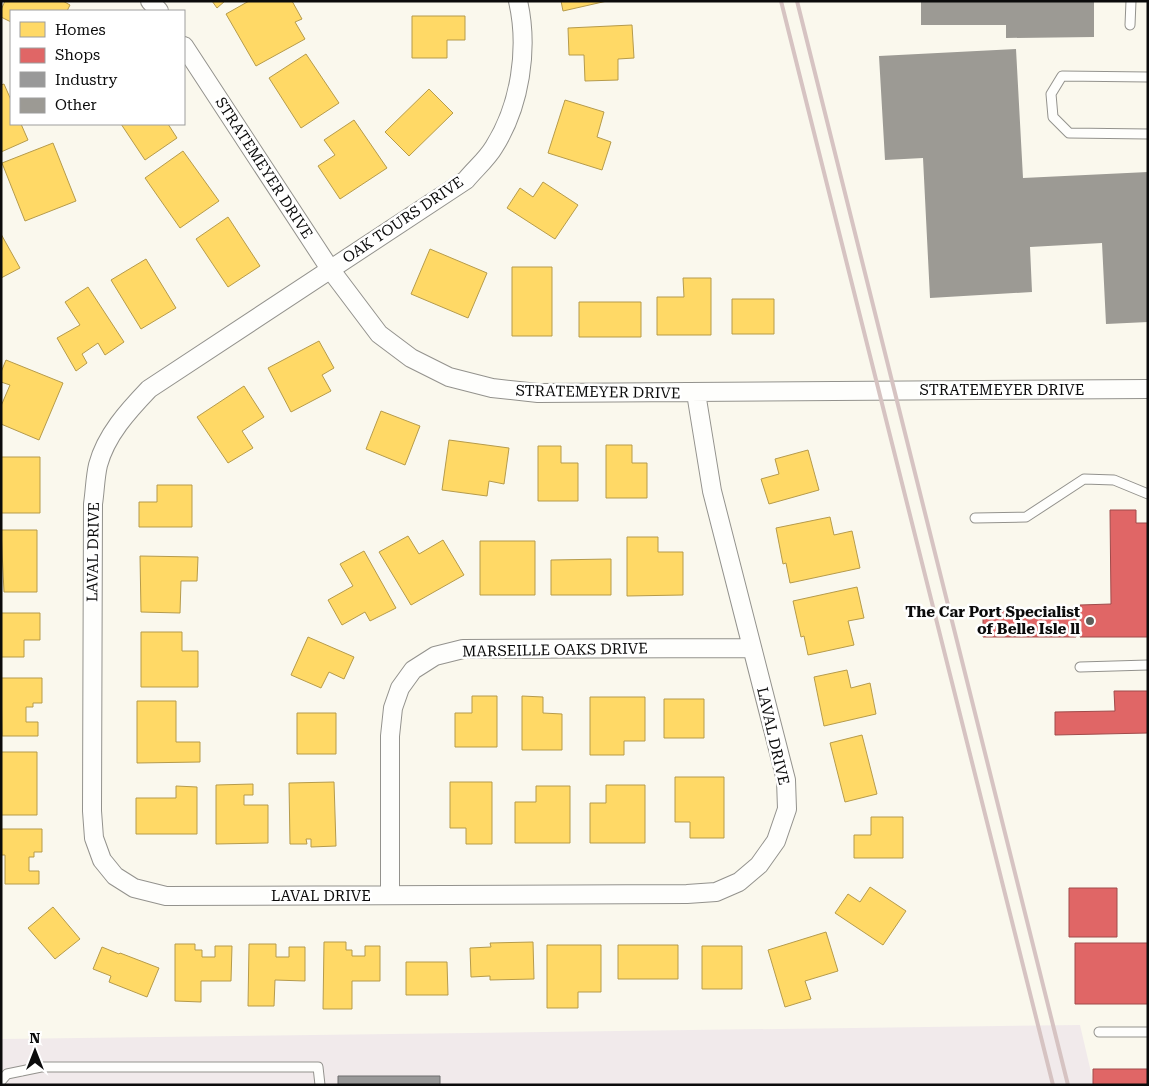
<svg xmlns="http://www.w3.org/2000/svg" width="1149" height="1086" font-family="'Roboto Serif',serif">
	<style>
		.industrial { fill: #f1eaeb }
		.homes { fill: #ffd966; stroke: #b69b4b }
		.shops { fill: #e06666; stroke: #a04b4b }
		.industry { fill: #999; stroke: #6e6e6e }
		.building { fill: #9c9a94 }
		.lines { fill: none; stroke-linecap: round; stroke-linejoin: round }
		.lane-casing { stroke: #93928d; stroke-width: 11 }
		.street-casing { stroke: #93928d; stroke-width: 20 }
		.lane { stroke: #fefefc; stroke-width: 9 }
		.street { stroke: #fefefc; stroke-width: 18 }
		.rail { stroke: #d6c3c2; stroke-width: 4 }
		.poi-dot { fill: #5f5e5a; stroke: #fff; stroke-width: 2 }
		.labels { text-anchor: middle; stroke-width: 5; stroke-linejoin: round; paint-order: stroke }
		.street-label { font-size: 15px; fill: #0b0b0b; stroke: #fff }
		.poi-label { font-size: 15px; font-weight: bold; fill: #0b0b0b; stroke: #fff; text-anchor: end }
	</style>
	<rect width="100%" height="100%" fill="#faf8ed"/>
	<path class="industrial" d="M1080,1025L1094,1085H1V1039Z"/>
	<path class="homes" d="M5,1H63L70,5L67,11H11V22L1,17V10Z
		M212,1H225L217,8Z
		M249,1H292L302,19L295,22L305,39L256,66L226,14Z
		M561,1H607L563,11Z
		M412,16H465V40H447V58H412Z
		M632,25L634,58L618,59V80L585,81L584,55H569L568,28Z
		M306,54L339,103L301,128L269,78Z
		M4,84L11,100V124H21L28,140L1,152V85Z
		M429,89L453,113L409,156L385,132Z
		M565,100L604,112L597,137L611,142L602,170L548,153Z
		M354,120L387,168L340,199L318,166L335,155L324,140Z
		M121,124H168L177,138L145,160Z
		M53,143L76,201L25,221L2,163Z
		M183,151L219,201L180,228L145,178Z
		M543,182L578,205L555,239L507,208L520,188L533,197Z
		M228,217L260,266L228,287L196,239Z
		M1,234L20,268L1,278Z
		M430,249L487,273L468,318L411,294Z
		M146,259L176,308L141,329L111,280Z
		M512,267H552V336H512Z
		M683,278H711V335H657V297H684Z
		M88,287L124,342L105,355L98,343L82,354L87,363L76,371L57,338L80,325L65,302Z
		M732,299H774V334H732Z
		M579,302H641V337H579Z
		M319,341L334,368L322,375L331,391L291,412L268,368Z
		M6,360L63,383L39,440L1,424V406L10,385L1,382V372Z
		M244,386L264,417L242,431L253,448L228,463L197,417Z
		M381,411L420,426L405,465L366,449Z
		M449,440L509,448L504,484L489,481L487,496L442,490Z
		M606,445H632V463H647V498H606Z
		M538,446H561V463H578V501H538Z
		M808,450L819,490L769,504L761,479L779,474L775,459Z
		M1,457H40V513H1Z
		M157,485H192V527H139V502H157Z
		M830,517L834,535L852,531L860,568L790,583L786,563L783,564L776,528Z
		M1,530H37V592H4Z
		M408,536L419,554L443,540L464,575L411,605L379,552Z
		M627,537H658V552H683V595L627,596Z
		M480,541H535V595H480Z
		M364,551L396,608L370,621L365,612L342,625L328,600L353,586L340,564Z
		M140,556L198,557L197,581H181L180,613L141,612Z
		M611,559V595H551V560Z
		M857,587L864,618L848,621L854,645L808,655L804,636L801,637L793,601Z
		M1,613H40V640H24V657H1Z
		M141,632H182V651H198V687H141Z
		M308,637L354,657L344,679L329,672L321,688L291,675Z
		M847,670L851,688L870,683L876,714L824,726L814,677Z
		M1,678H42V703H33V707H26V722H38V736H2Z
		M472,696H497V747H455V713H472Z
		M522,696L543,697V713L562,714V750H522Z
		M590,697H645V741H624V755H590Z
		M664,699H704V738H664Z
		M137,701H176V742H200V762L137,763Z
		M297,713H336V754H297Z
		M862,735L877,794L845,802L830,743Z
		M1,752H37V815H1Z
		M675,777H724V838H690V822H675Z
		M334,782L336,846L311,847V839H306L307,844H290L289,783Z
		M450,782H492V844H466V828H450Z
		M253,784V795H244V805H268V843L216,844V785Z
		M606,785H645V843H590V803H606Z
		M176,786L197,787V834H136V798H176Z
		M536,786H570V843H515V802H536Z
		M871,817H903V858H854V835H871Z
		M1,829H42V852H34V857H29V871H39V884H5V855H1Z
		M870,887L906,911L883,945L835,913L848,894L860,902Z
		M53,907L80,939L55,959L28,928Z
		M826,932L838,971L805,981L811,999L785,1007L768,950Z
		M324,942H346V950H352V956H365V946H380V981H352V1009H323Z
		M533,942L534,979L490,980V976L471,977L470,948L491,947L490,943Z
		M175,944H195V950H202V957H215V946H232L231,981H201V1002L175,1001Z
		M249,944H276V957H289V947H305V981L275,980L274,1006H248Z
		M547,945H601V992H578V1008H547Z
		M618,945H678V979H618Z
		M702,946H742V989H702Z
		M102,947L119,954L120,953L159,968L147,997L109,982L111,976L93,969Z
		M406,962H447L448,995H406Z"/>
	<path class="shops" d="M1110,510H1136V523H1148V637H1080V605L1111,604Z
		M983,611H1076V637H983Z
		M1114,691H1148V733L1055,735V712L1115,711Z
		M1069,888H1117V937H1069Z
		M1075,943H1148V1004H1075Z
		M1093,1069H1148V1085H1093Z"/>
	<path class="industry" d="M338,1076H440V1085H338Z"/>
	<path class="building" d="M921,1H1094V37L1006,38V25H921Z
		M1016,49L1023,178L1148,172V322L1106,324L1102,243L1030,247L1032,292L930,298L923,158L885,160L879,56Z"/>
	<g class="lines">
		<defs>
			<path id="lane" d="M1130,25L1131,1
				M1148,77L1062,76L1051,94L1053,117L1069,133L1148,134
				M975,518L1026,517L1084,479L1114,480L1148,494
				M1080,667L1148,665
				M1099,1032H1148
				M1,1081L7,1074L41,1067H318L320,1085"/>
			<path id="street" d="M150,1L159,11
				M518,1C529,49 520,106 494,147C487,159 475,169 466,180L149,389C128,411 106,435 98,465C95,478 95,491 93,504L92,811L94,838L102,860L115,876L134,888L166,896L687,894L716,892L739,882L759,865L776,841L787,809L786,780L712,491L696,393
				M184,46L330,269L379,334L411,358L449,377L492,388L538,393L1148,389
				M390,895V736L393,708L400,688L413,670L435,656L463,649L752,648"/>
		</defs>
		<use href="#lane" class="lane-casing"/>
		<use href="#street" class="street-casing"/>
		<use href="#lane" class="lane"/>
		<use href="#street" class="street"/>
		<path class="rail" d="M781,1L1053,1085
			M797,1L1068,1085"/>
	</g>
	<circle class="poi-dot" cx="1090" cy="621" r="5"/>
	<g class="labels">
		<g class="street-label">
			<text transform="translate(264 168) rotate(57)" y="5">STRATEMEYER DRIVE</text>
			<text transform="translate(403 220) rotate(-34)" y="5">OAK TOURS DRIVE</text>
			<text x="1002" y="395">STRATEMEYER DRIVE</text>
			<text transform="translate(598 392) rotate(1)" y="5">STRATEMEYER DRIVE</text>
			<text transform="translate(93 552) rotate(-89)" y="5">LAVAL DRIVE</text>
			<text transform="translate(555 650) rotate(-1)" y="5">MARSEILLE OAKS DRIVE</text>
			<text transform="translate(773 736) rotate(77)" y="5">LAVAL DRIVE</text>
			<text x="321" y="901">LAVAL DRIVE</text>
		</g>
		<g class="poi-label">
			<text x="1080" y="617">The Car Port Specialist<tspan x="1080" dy="17">of Belle Isle ll</tspan></text>
		</g>
	</g>
	<rect width="1149" height="1086" fill="none" stroke="#0b0b0b" stroke-width="5"/>
	<rect x="10" y="10" width="175" height="115" fill="#ffffff" stroke="#9d9d9d"/>
	<rect x="20" y="22" width="25" height="15" fill="#ffd966" stroke="#9d9d9d"/>
	<text x="55" y="35" font-size="15" fill="#0b0b0b">Homes</text>
	<rect x="20" y="48" width="25" height="15" fill="#e06666" stroke="#9d9d9d"/>
	<text x="55" y="60" font-size="15" fill="#0b0b0b">Shops</text>
	<rect x="20" y="72" width="25" height="15" fill="#999999" stroke="#9d9d9d"/>
	<text x="55" y="85" font-size="15" fill="#0b0b0b">Industry</text>
	<rect x="20" y="98" width="25" height="15" fill="#9c9a94" stroke="#9d9d9d"/>
	<text x="55" y="110" font-size="15" fill="#0b0b0b">Other</text>
	<g transform="translate(35 1051)" stroke="#ffffff" stroke-width="4" paint-order="stroke">
	<path d="M0-4L9 19L0 12L-9 19Z" fill="#0b0b0b"/>
	<text y="-8" font-size="14" font-weight="bold" text-anchor="middle" fill="#0b0b0b">N</text>
	</g>
</svg>
